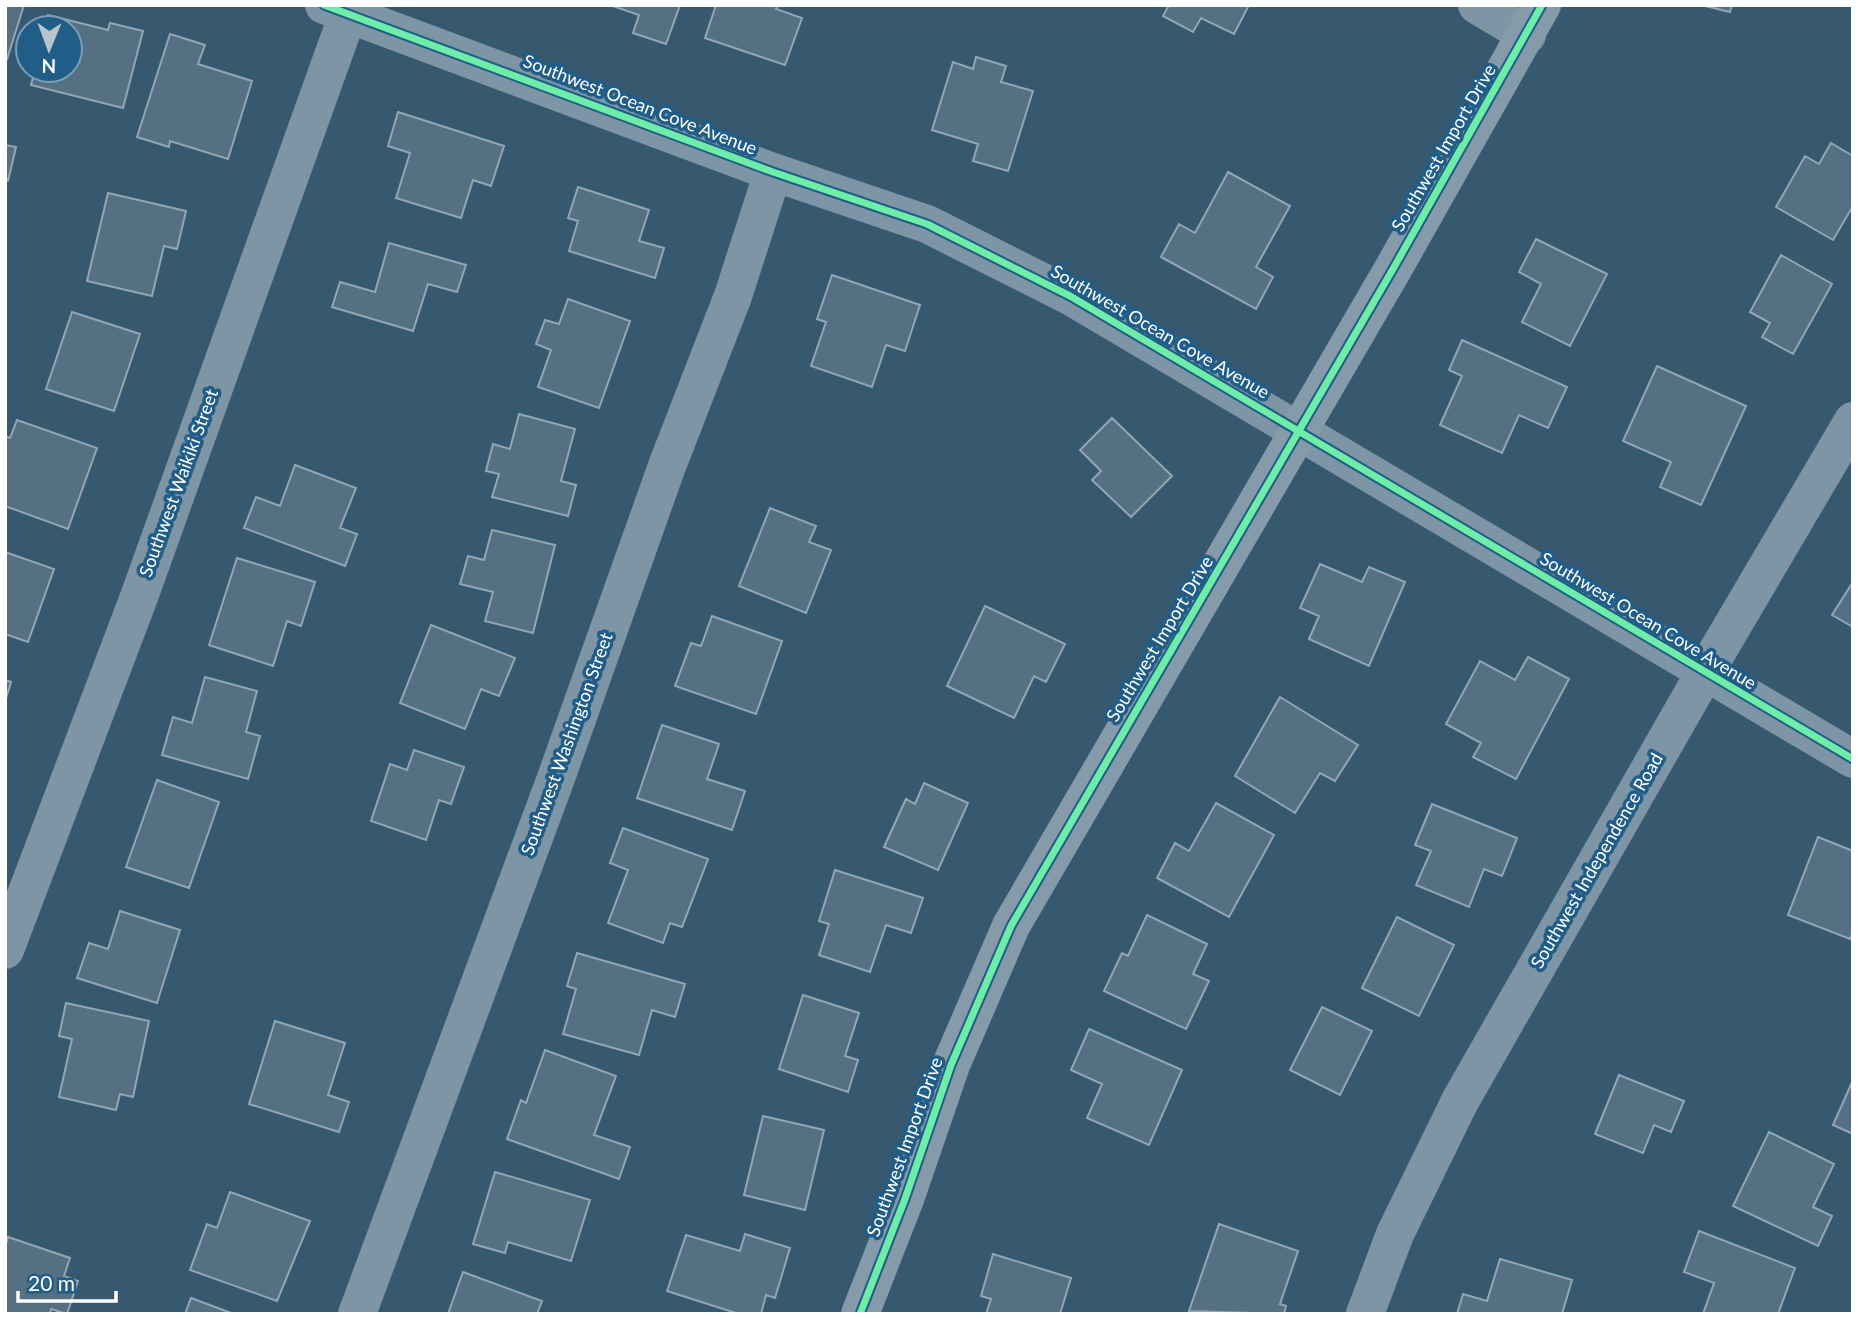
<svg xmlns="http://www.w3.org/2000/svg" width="1858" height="1319" font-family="Lato,sans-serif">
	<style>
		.building { fill: #557082; stroke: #92a6b3; stroke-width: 2 }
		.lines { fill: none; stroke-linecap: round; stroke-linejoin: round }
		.street { stroke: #7e95a5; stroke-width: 38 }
		.secondary { stroke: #859baa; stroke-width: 38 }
		.cycleway-casing { stroke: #205d87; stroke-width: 11 }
		.cycleway { stroke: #6deda7; stroke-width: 7 }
		.labels { text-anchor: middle; stroke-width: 7; stroke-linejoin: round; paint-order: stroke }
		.street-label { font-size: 18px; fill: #fff; stroke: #205d87 }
	</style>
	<rect width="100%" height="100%" fill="#375970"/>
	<path class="building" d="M5,5H24L7,59L5,58Z
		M610,5H680L666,44L633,33L639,15Z
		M716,5H778L776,9L802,18L785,65L705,38Z
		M1169,5H1249L1234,34L1201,18L1193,32L1163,16Z
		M1701,5H1732L1730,12Z
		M48,15L108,30L110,23L143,31L123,108L31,85L35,70H70V28H45Z
		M170,34L205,45L198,64L252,81L228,159L170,141L169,147L137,137Z
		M976,57L1006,66L1001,82L1033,91L1008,171L973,161L978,144L932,130L953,62L973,69Z
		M398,112L504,146L491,186L473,180L461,218L396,198L410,153L388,146Z
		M1831,143L1853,156V206L1833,240L1776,207L1805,156L1819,164Z
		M5,145L16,147L8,181L5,180Z
		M1228,172L1290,206L1256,267L1273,277L1256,309L1161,257L1179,224L1195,233Z
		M578,187L649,210L639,241L664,248L655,278L569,251L578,221L568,218Z
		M108,193L186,211L177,249L164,246L152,296L87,281Z
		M1536,239L1607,274L1570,346L1522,322L1541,284L1519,272Z
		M389,243L466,265L457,292L428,284L413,331L332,307L340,282L375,292Z
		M1781,255L1832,284L1793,354L1762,337L1770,323L1750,312Z
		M832,275L920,305L905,351L886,345L872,387L811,366L826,322L817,319Z
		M568,299L630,321L599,408L538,387L551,350L536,344L545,320L559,324Z
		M72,312L140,334L114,411L46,389Z
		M1462,340L1567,387L1548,428L1519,415L1502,453L1440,425L1462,376L1449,370Z
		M1657,366L1746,406L1701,505L1660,487L1671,462L1623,441Z
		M519,414L575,429L561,481L576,485L568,516L492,497L499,474L486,471L493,444L510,449Z
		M1112,418L1172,476L1131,517L1092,480L1101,471L1080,450Z
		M17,420L97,448L68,529L5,506V436L10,438Z
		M295,465L356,488L340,528L357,534L345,566L244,528L256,497L280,506Z
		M770,508L816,526L809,542L831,550L806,613L739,586Z
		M492,530L555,545L533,633L485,621L493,592L460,584L468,556L484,560Z
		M5,552L54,569L28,642L5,634Z
		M237,558L315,582L301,626L287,621L273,666L209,645Z
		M1320,564L1362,582L1369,567L1405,582L1369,666L1309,639L1319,616L1300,608Z
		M1853,582V627L1832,615Z
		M985,606L1065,644L1046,682L1034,676L1014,718L947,686Z
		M712,616L782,641L756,714L675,686L691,643L701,646Z
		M431,625L515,658L499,696L481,689L465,729L400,703Z
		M1528,657L1569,679L1516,779L1473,757L1481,743L1446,724L1480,661L1515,680Z
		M205,677L257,691L246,732L260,736L248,779L162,755L173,717L192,723Z
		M5,680L11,682L5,702Z
		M1280,697L1358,745L1335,781L1320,773L1295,813L1235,776Z
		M662,725L719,744L707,779L745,791L732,830L637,798Z
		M414,750L464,767L451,804L439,800L426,840L371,821L390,764L407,770Z
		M157,780L219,802L189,888L126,867Z
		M924,783L968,803L938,870L884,847L906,799L915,804Z
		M1216,803L1274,835L1229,917L1157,878L1175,843L1189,851Z
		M1432,804L1517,838L1502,876L1484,869L1469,907L1416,885L1431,851L1415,845Z
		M623,828L708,859L682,927L670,923L663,943L608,923L628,870L610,863Z
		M1818,837L1853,851V932L1850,939L1788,915Z
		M835,870L923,898L911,933L886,925L870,972L819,955L829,924L819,921Z
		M120,911L180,930L157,1003L77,978L89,943L108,949Z
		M1147,915L1207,944L1193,974L1209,981L1186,1029L1104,991L1122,953L1128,956Z
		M1397,917L1454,945L1419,1016L1362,988Z
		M577,953L685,984L675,1017L652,1010L639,1055L563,1034L576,989L567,986Z
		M803,995L859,1013L845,1056L858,1060L848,1092L779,1069Z
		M66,1003L149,1021L133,1097L120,1094L116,1110L59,1097L72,1039L59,1036Z
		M1322,1007L1372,1031L1340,1095L1290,1070Z
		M275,1021L345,1043L328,1095L349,1102L339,1132L249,1104Z
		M1089,1029L1182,1070L1149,1145L1087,1118L1102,1084L1071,1070Z
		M545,1050L616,1076L594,1135L630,1147L619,1179L507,1139L521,1100L526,1103Z
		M1619,1075L1684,1101L1671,1132L1654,1125L1643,1153L1595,1134Z
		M1853,1080V1134L1833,1125Z
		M763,1116L824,1130L805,1210L744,1195Z
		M1769,1132L1834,1164L1813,1207L1832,1216L1818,1246L1733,1206Z
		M495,1172L590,1200L571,1261L508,1242L505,1253L473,1244Z
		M230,1192L310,1221L277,1301L190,1270L207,1224L217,1228Z
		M1219,1224L1298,1251L1280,1304L1286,1306L1284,1314L1189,1311Z
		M1699,1231L1795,1268L1778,1314H1703L1714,1283L1684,1272Z
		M745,1234L790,1248L775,1298L766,1295L761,1314H739L667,1291L686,1235L740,1251Z
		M8,1237L70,1258L64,1276L78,1281L67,1314L51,1309L50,1314H5V1247Z
		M993,1254L1071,1278L1060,1314H986L991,1299L981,1296Z
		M1500,1259L1572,1280L1562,1314H1457L1463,1294L1487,1301Z
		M463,1272L542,1301L537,1314H448Z
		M191,1298L234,1314H185Z"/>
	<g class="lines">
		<path class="street" d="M324,5L773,172L927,224L1070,296L1853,759
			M1477,5L1527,35
			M5,950L139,597L348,14
			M357,1314L556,778L667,466L733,296L773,172
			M1365,1314L1395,1234L1460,1101L1704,674L1853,421"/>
		<path class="secondary" d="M860,1314L905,1199L951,1065L1011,926L1393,269L1542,5"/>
		<defs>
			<path id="cycleway" d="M324,5L773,172L927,224L1070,296L1853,759
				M860,1314L905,1199L951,1065L1011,926L1393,269L1542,5"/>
		</defs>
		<use href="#cycleway" class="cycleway-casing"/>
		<use href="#cycleway" class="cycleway"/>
	</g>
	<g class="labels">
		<g class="street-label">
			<text transform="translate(640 105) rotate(21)" y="6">Southwest Ocean Cove Avenue</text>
			<text transform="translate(1444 148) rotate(-60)" y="6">Southwest Import Drive</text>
			<text transform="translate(1160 332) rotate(30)" y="6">Southwest Ocean Cove Avenue</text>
			<text transform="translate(179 483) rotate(-70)" y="6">Southwest Waikiki Street</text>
			<text transform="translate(1648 621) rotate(31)" y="6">Southwest Ocean Cove Avenue</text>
			<text transform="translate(1160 639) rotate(-59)" y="6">Southwest Import Drive</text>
			<text transform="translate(567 744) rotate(-70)" y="6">Southwest Washington Street</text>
			<text transform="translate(1597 861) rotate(-60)" y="6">Southwest Independence Road</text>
			<text transform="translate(905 1147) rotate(-70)" y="6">Southwest Import Drive</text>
		</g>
	</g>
	<rect width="1858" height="1319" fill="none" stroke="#ffffff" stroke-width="14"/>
	<g transform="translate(49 49) rotate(181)"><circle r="33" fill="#205d87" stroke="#799eb7" stroke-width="2"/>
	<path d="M0-5L12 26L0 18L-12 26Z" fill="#b9c5cd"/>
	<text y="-10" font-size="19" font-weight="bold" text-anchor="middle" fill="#ffffff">N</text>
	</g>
	<path d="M18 1291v10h98v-10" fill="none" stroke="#ffffff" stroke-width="3.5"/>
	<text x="28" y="1291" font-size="21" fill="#ffffff" stroke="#205d87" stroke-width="5" paint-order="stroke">20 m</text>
</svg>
